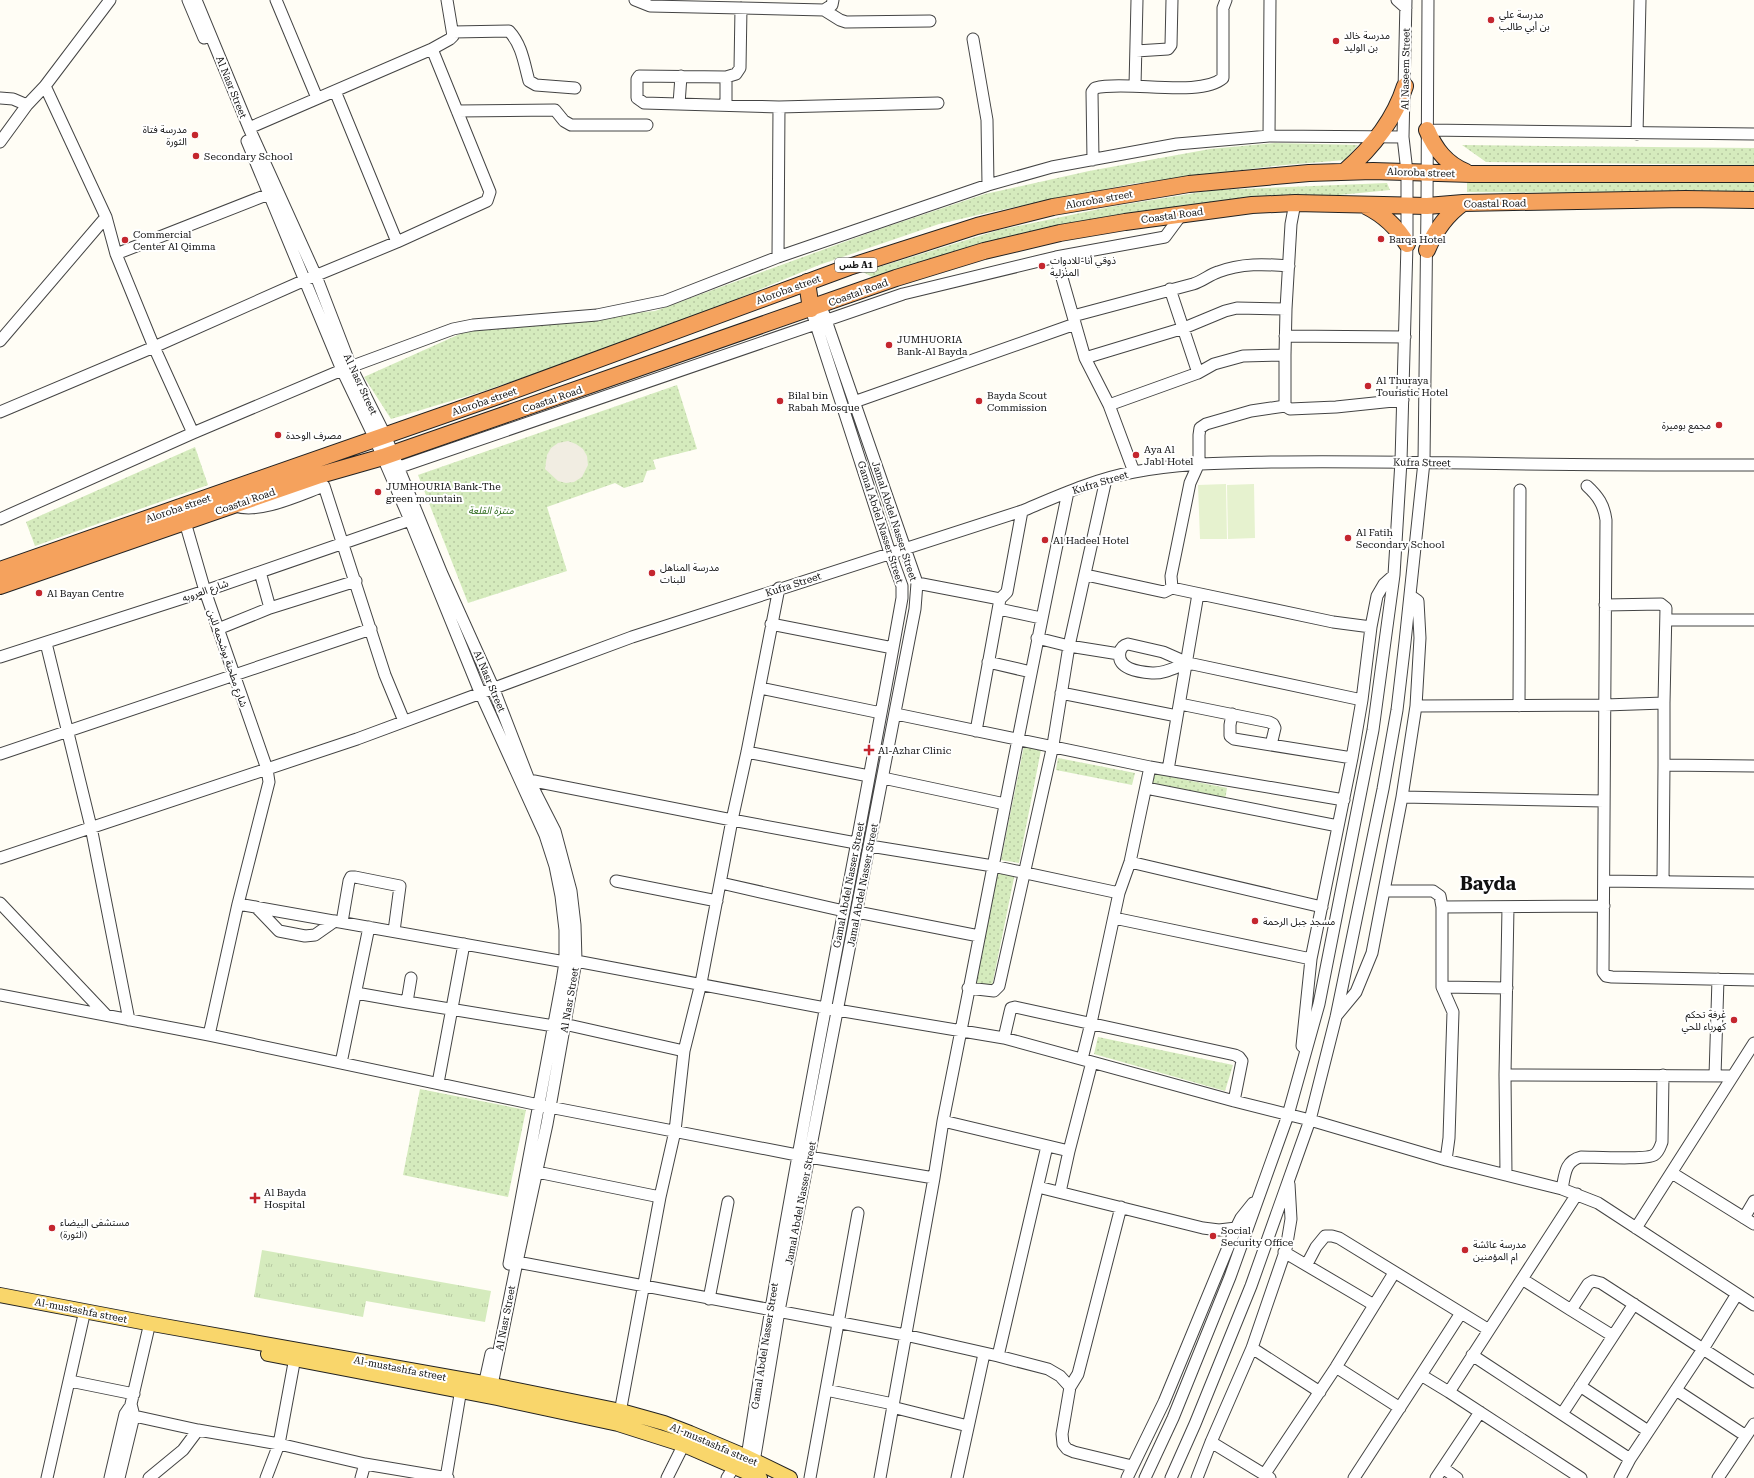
<svg xmlns="http://www.w3.org/2000/svg" width="1754" height="1478" font-family="'Roboto Serif','Noto Sans Arabic',serif">
	<style>
		.grass { fill: url(#grass-tufts) }
		.park { fill: url(#park-dots) }
		.pitch { fill: #e6f2cf }
		.plaza { fill: #f1ede2 }
		.lines { fill: none; stroke-linecap: round; stroke-linejoin: round }
		.minor-casing { stroke: #444; stroke-width: 13 }
		.major-casing { stroke: #222; stroke-width: 16 }
		.highway-casing { stroke: #222; stroke-width: 18 }
		.minor { stroke: #fff; stroke-width: 11 }
		.major { stroke: #f9d66b; stroke-width: 14 }
		.highway { stroke: #f5a25d; stroke-width: 16 }
		.poi-dot { fill: #c4262e; stroke: #fff; stroke-width: 1.5 }
		.labels { text-anchor: middle; stroke-width: 4; stroke-linejoin: round; paint-order: stroke }
		.shield { fill: #fff; stroke: #585858; stroke-width: 1 }
		.shield-label { font-size: 9px; font-weight: bold; fill: #111 }
		.poi-label { font-size: 10px; fill: #111; stroke: #fff; text-anchor: start }
		.street-label { font-size: 10px; fill: #111; stroke: #fff }
		.park-label { font-size: 10px; font-style: italic; fill: #2f6b1f; stroke: #fff }
		.town-label { font-size: 18px; font-weight: bold; fill: #111; stroke: #fff }
	</style>
	<defs>
		<pattern id="grass-tufts" width="24" height="20" patternUnits="userSpaceOnUse"><rect width="24" height="20" fill="#d5ebbd"/><path d="M3 7l-1-3M5 7V3M7 7l1-3M15 17l-1-3M17 17v-4M19 17l1-3" fill="none" stroke="#b6c8a1"/></pattern>
		<pattern id="park-dots" width="8" height="8" patternUnits="userSpaceOnUse"><rect width="8" height="8" fill="#d5ebbd"/><path d="M2 2h.1M6 6h.1" fill="none" stroke="#b6c8a1" stroke-width="1.8" stroke-linecap="round"/></pattern>
	</defs>
	<rect width="100%" height="100%" fill="#fffdf5"/>
	<path class="grass" d="M262,1250L491,1291L485,1322L366,1301L363,1317L254,1297Z"/>
	<path class="park" d="M1275,143L1358,145L1345,160L1273,166L1131,184L991,212L939,224L819,265L661,330L484,391L391,419L364,377L471,329L655,311L880,229L985,194L1089,171L1210,149Z
		M1462,145L1754,148V165L1486,162Z
		M1621,181H1754V195L1467,192V182Z
		M1387,183L1390,190L1147,214L874,278L863,272L999,230L1109,207L1214,190Z
		M677,385L697,449L653,460L656,469L647,471L643,482L624,488L615,483L547,507L567,571L468,603L418,475Z
		M195,447L208,485L35,546L26,522Z
		M1024,746L1041,750L1019,863L1001,860Z
		M1058,758L1135,773L1132,785L1056,770Z
		M1151,773L1227,788L1225,800L1148,785Z
		M998,870L1015,873L992,986L975,983Z
		M1098,1037L1233,1065L1225,1091L1094,1054Z
		M420,1089L526,1110L508,1197L403,1175Z"/>
	<path class="pitch" d="M1226,484L1227,539H1200L1198,485Z
		M1254,484L1255,538L1228,539L1227,485Z"/>
	<path class="plaza" d="M568,441L576,444L583,449L587,456L588,465L582,477L574,482L566,483L558,481L545,469L547,455L551,448L558,443Z"/>
	<g class="lines">
		<defs>
			<path id="minor" d="M188,0L204,38
				M196,0L249,128L316,276L351,367L385,435L442,574L493,687L529,780L555,831L571,891L575,925L576,961L547,1124L517,1262L492,1385L495,1392
				M276,0L317,98
				M635,0L650,6L824,10L832,5L833,0
				M1397,0L1406,8
				M824,10L840,20L846,22L930,21
				M453,32L509,31C522,45 524,63 529,81L536,85L575,88
				M973,39L987,120L988,185
				M432,49L450,39L453,36L447,0
				M1136,51L1168,49L1171,45L1172,0
				M726,77L639,76L637,79V98L644,103L779,107L938,103
				M45,86L106,217L116,254L154,347L193,433
				M1135,86L1137,0
				M335,91L397,242
				M0,98L13,99L27,105
				M679,104L681,76
				M726,105V77L736,74L740,68L741,8
				M457,111L555,110L564,121L571,125H647
				M1427,130L1754,134
				M1637,134L1640,0
				M1269,136L1270,0
				M247,141L342,370L375,439L410,520L480,692L545,835L555,866L561,896L565,930V962L562,981L509,1264
				M0,142L27,105L45,86L110,0
				M1093,160L1092,92L1095,88C1127,80 1200,98 1223,78V8L1226,0
				M116,254L269,194
				M778,257L779,107
				M1056,257L1085,358L1109,405L1134,472
				M1170,289L1198,373
				M1073,316L1193,284C1203,281 1209,275 1218,272C1241,263 1265,264 1289,266
				M1285,336L1405,337
				M0,341L106,217
				M1285,355V406
				M1085,358L1184,328L1225,311L1237,308L1286,309
				M854,402L1075,324
				M1109,405L1198,373L1214,364L1243,356L1285,355L1286,309L1291,224L1295,203
				M0,412L154,347L305,280L397,242L487,201L490,192L432,49L249,128
				M391,470L903,294L1056,257L1165,237L1182,214
				M1587,486C1598,496 1604,505 1606,520L1603,972L1606,976L1612,977L1754,980
				M235,506C260,514 299,495 324,486L385,675L404,721
				M0,519L193,433L342,370L453,329L473,325L597,315L665,301L778,257L988,185L1052,167L1177,144L1269,136L1403,137
				M185,522L205,591L267,769L269,782L238,904L209,1035
				M260,572L270,608
				M1086,575L1164,592L1172,588L1333,622L1371,627
				M917,583L1000,599
				M1172,588L1171,576L1190,483L1199,463V435L1200,428L1206,424L1251,411L1285,406L1290,409L1336,407L1403,400
				M1605,605L1661,604L1666,608L1664,703
				M999,609L1041,618
				M1666,620H1754
				M771,624L893,648
				M218,629L270,608L356,581
				M1037,638L1069,646L1119,654
				M46,643L91,827L129,1020
				M0,657L205,591L410,520
				M988,662L1031,672
				M1188,663C1176,667 1164,674 1152,673C1139,672 1116,669 1120,652C1121,647 1124,645 1128,644L1163,652L1188,663L1362,700
				M760,688L881,713
				M1061,693L1177,716
				M1180,704L1269,722L1273,724L1275,728L1271,745
				M1416,706L1605,705L1664,703V765L1754,766
				M1519,706L1520,490
				M896,714L1150,767L1344,800
				M1232,714L1230,725V736L1234,739L1352,758
				M976,731L1000,599L1007,592L1022,511
				M747,752L869,776
				M0,754L371,629
				M1168,770L1198,594
				M883,778L1005,804
				M529,780L732,820L856,843
				M1146,788L1338,826
				M1402,797L1604,801
				M870,846L993,866L1119,893
				M0,858L357,739L632,637L1022,511C1058,496 1095,479 1134,472C1179,463 1225,463 1271,462C1337,461 1402,462 1468,463C1563,465 1659,465 1754,465
				M1130,862L1322,907
				M616,881L717,901
				M1604,881L1754,883
				M1663,881L1664,765
				M721,883L844,911
				M1384,891H1433L1440,896L1442,907L1604,906
				M0,903L106,1015
				M238,904L565,962L576,961L825,1008L1004,1038L1234,1101L1310,1120L1446,1160L1562,1189L1598,1203L1754,1305
				M256,907L279,931L305,936L315,935L335,921
				M1442,907V987L1453,1012L1449,1138L1446,1160
				M857,912L979,936
				M1114,918L1311,959
				M342,922L349,881L351,877H355L400,886L394,931
				M411,978L407,1002L554,1026
				M1442,987L1507,988
				M968,988L994,991L999,986L1053,745L1069,646L1106,479
				M356,993L407,1002
				M0,995L209,1035L539,1105L797,1155L934,1178
				M1337,1015L1356,992L1372,953L1402,797L1416,706L1420,638L1418,601L1411,596
				M564,1024L684,1051
				M1004,1038L1010,1012L1011,1008L1015,1007L1235,1055L1239,1057L1242,1061L1234,1101
				M1302,1046L1311,959L1352,758L1362,700L1371,627L1377,596L1384,584L1394,575
				M1082,1059L1091,1023L1119,893L1130,862L1150,767
				M341,1063L369,927
				M1505,1075L1733,1076
				M1715,1076L1718,979
				M438,1083L464,944
				M943,1121L1069,1151L1060,1192
				M1069,1151L1092,1062
				M537,1172L660,1197
				M1672,1173L1754,1224
				M1506,1175L1505,1075L1508,907
				M1038,1187L1203,1228L1219,1230L1236,1228
				M1562,1189C1565,1174 1565,1161 1581,1157C1594,1157 1646,1160 1654,1155C1659,1152 1660,1147 1662,1142L1663,1075
				M1121,1207L1078,1374L1070,1387L1062,1434L1063,1444L1067,1449L1074,1452L1132,1466
				M1744,1218L1754,1201
				M1636,1228L1754,1043
				M1284,1252L1374,1305
				M517,1262L905,1335L998,1356L1048,1369L1060,1376L1070,1387
				M1307,1264L1316,1247L1325,1236H1332L1339,1238L1489,1330
				M1522,1279L1449,1392L1581,1478
				M709,1299L728,1202
				M1571,1310L1522,1279L1577,1194
				M1613,1336L1571,1310L1588,1284L1593,1281L1601,1283L1754,1382
				M1252,1348L1320,1392
				M1472,1355L1630,1459
				M998,1356L1047,1146
				M1336,1367L1400,1408
				M1421,1375L1461,1313
				M70,1381L134,1394
				M1580,1386L1648,1431
				M483,1390L491,1354
				M826,1390L893,1404
				M1676,1390L1746,1436
				M892,1407L968,1426
				M125,1414L198,1430L279,1444L365,1464L448,1478
				M1562,1414L1634,1304
				M619,1418L660,1197L675,1131L684,1051L701,983L732,820L747,752L779,588
				M1211,1442L1270,1478
				M744,1463L747,1457C791,1169 851,885 902,598V586L890,553L811,309
				M753,1468L779,1311L915,609L917,583L821,306
				M1443,1468L1457,1478
				M1264,1475L1336,1367L1394,1273
				M47,1478L83,1319
				M110,1478L125,1414L129,1408
				M119,1478L134,1416L131,1404L148,1331
				M149,1478L183,1450L198,1430
				M266,1478L279,1444L296,1352
				M361,1478L365,1464
				M446,1478L462,1383
				M667,1478L687,1438
				M727,1478L734,1467
				M810,1478L858,1213
				M880,1478L934,1178L943,1121C985,912 1024,701 1068,492
				M957,1478L984,1354
				M1127,1478L1164,1402L1236,1228L1241,1218L1253,1203
				M1145,1478L1173,1418L1230,1277L1288,1115L1319,1004L1373,730L1394,575L1401,461L1407,244V172L1403,137L1406,0
				M1171,1478L1195,1424L1251,1286L1310,1120L1336,1017L1383,789L1397,710L1405,642L1424,462L1427,206L1428,0
				M1197,1478L1211,1442L1252,1348L1286,1249L1291,1219L1289,1184
				M1354,1478L1421,1375L1449,1392
				M1436,1478L1480,1412
				M1620,1478L1630,1459L1703,1349L1737,1294
				M1718,1478L1754,1424"/>
			<path id="major" d="M0,1295L147,1323L483,1383L621,1411L664,1423L690,1433L747,1457L790,1478
				M268,1354L497,1398L618,1424L684,1445L760,1478"/>
			<path id="highway" d="M1427,130C1435,149 1446,164 1466,172
				M1344,172C1372,148 1394,121 1405,86
				M1366,206C1384,215 1397,227 1407,244
				M1427,250C1435,231 1446,215 1463,203
				M807,282L811,309
				M0,570L501,395L849,267L977,226L1053,207L1189,184L1309,173L1373,171L1471,174H1754
				M0,586L320,475L383,457L501,416L896,278L984,251L1060,233L1125,222L1252,205L1295,203L1427,206L1463,203L1685,199L1754,200"/>
		</defs>
		<use href="#minor" class="minor-casing"/>
		<use href="#major" class="major-casing"/>
		<use href="#highway" class="highway-casing"/>
		<use href="#minor" class="minor"/>
		<use href="#major" class="major"/>
		<use href="#highway" class="highway"/>
	</g>
	<g class="poi-dot">
		<circle cx="1491" cy="20" r="4"/>
		<circle cx="1336" cy="41" r="4"/>
		<circle cx="195" cy="135" r="4"/>
		<circle cx="196" cy="156" r="4"/>
		<circle cx="1381" cy="239" r="4"/>
		<circle cx="125" cy="240" r="4"/>
		<circle cx="1042" cy="266" r="4"/>
		<circle cx="889" cy="345" r="4"/>
		<circle cx="1368" cy="386" r="4"/>
		<circle cx="780" cy="401" r="4"/>
		<circle cx="979" cy="401" r="4"/>
		<circle cx="1719" cy="425" r="4"/>
		<circle cx="278" cy="435" r="4"/>
		<circle cx="1136" cy="455" r="4"/>
		<circle cx="378" cy="492" r="4"/>
		<circle cx="1348" cy="538" r="4"/>
		<circle cx="1045" cy="540" r="4"/>
		<circle cx="652" cy="573" r="4"/>
		<circle cx="39" cy="593" r="4"/>
		<path d="M867 744h4v4h4v4h-4v4h-4v-4h-4v-4h4z"/>
		<circle cx="1255" cy="921" r="4"/>
		<circle cx="1734" cy="1020" r="4"/>
		<path d="M253 1192h4v4h4v4h-4v4h-4v-4h-4v-4h4z"/>
		<circle cx="52" cy="1228" r="4"/>
		<circle cx="1213" cy="1236" r="4"/>
		<circle cx="1465" cy="1250" r="4"/>
	</g>
	<g class="labels">
		<rect class="shield" x="835" y="258" width="42" height="14" rx="3"/>
		<g class="shield-label">
			<text x="856" y="268">طس A1</text>
		</g>
		<g class="poi-label">
			<text x="1499" y="18">مدرسة علي<tspan x="1499" dy="12">بن أبي طالب</tspan></text>
			<text x="1344" y="39">مدرسة خالد<tspan x="1344" dy="12">بن الوليد</tspan></text>
			<text x="187" y="133" text-anchor="end">مدرسة فتاة<tspan x="187" dy="12">الثورة</tspan></text>
			<text x="204" y="160">Secondary School</text>
			<text x="133" y="238">Commercial<tspan x="133" dy="12">Center Al Qimma</tspan></text>
			<text x="1389" y="243">Barqa Hotel</text>
			<text x="1050" y="264">ذوقي أنا-للادوات<tspan x="1050" dy="12">المنزلية</tspan></text>
			<text x="897" y="343">JUMHUORIA<tspan x="897" dy="12">Bank-Al Bayda</tspan></text>
			<text x="1376" y="384">Al Thuraya<tspan x="1376" dy="12">Touristic Hotel</tspan></text>
			<text x="788" y="399">Bilal bin<tspan x="788" dy="12">Rabah Mosque</tspan></text>
			<text x="987" y="399">Bayda Scout<tspan x="987" dy="12">Commission</tspan></text>
			<text x="1711" y="429" text-anchor="end">مجمع بوميرة</text>
			<text x="286" y="439">مصرف الوحدة</text>
			<text x="1144" y="453">Aya Al<tspan x="1144" dy="12">Jabl Hotel</tspan></text>
			<text x="386" y="490">JUMHOURIA Bank-The<tspan x="386" dy="12">green mountain</tspan></text>
			<text x="1356" y="536">Al Fatih<tspan x="1356" dy="12">Secondary School</tspan></text>
			<text x="1053" y="544">Al Hadeel Hotel</text>
			<text x="660" y="571">مدرسة المناهل<tspan x="660" dy="12">للبنات</tspan></text>
			<text x="47" y="597">Al Bayan Centre</text>
			<text x="878" y="754">Al-Azhar Clinic</text>
			<text x="1263" y="925">مسجد جبل الرحمة</text>
			<text x="1726" y="1018" text-anchor="end">غرفة تحكم<tspan x="1726" dy="12">كهرباء للحي</tspan></text>
			<text x="264" y="1196">Al Bayda<tspan x="264" dy="12">Hospital</tspan></text>
			<text x="60" y="1226">مستشفى البيضاء<tspan x="60" dy="12">(الثورة)</tspan></text>
			<text x="1221" y="1234">Social<tspan x="1221" dy="12">Security Office</tspan></text>
			<text x="1473" y="1248">مدرسة عائشة<tspan x="1473" dy="12">ام المؤمنين</tspan></text>
		</g>
		<g class="street-label">
			<text transform="translate(1405 69) rotate(-89)" y="4">Al Naseem Street</text>
			<text transform="translate(232 87) rotate(68)" y="4">Al Nasr Street</text>
			<text transform="translate(1421 172) rotate(2)" y="4">Aloroba street</text>
			<text transform="translate(1099 199) rotate(-10)" y="4">Aloroba street</text>
			<text transform="translate(1495 203) rotate(-1)" y="4">Coastal Road</text>
			<text transform="translate(1172 215) rotate(-8)" y="4">Coastal Road</text>
			<text transform="translate(788 289) rotate(-20)" y="4">Aloroba street</text>
			<text transform="translate(858 292) rotate(-20)" y="4">Coastal Road</text>
			<text transform="translate(361 384) rotate(65)" y="4">Al Nasr Street</text>
			<text transform="translate(552 399) rotate(-19)" y="4">Coastal Road</text>
			<text transform="translate(484 401) rotate(-19)" y="4">Aloroba street</text>
			<text transform="translate(1422 462) rotate(1)" y="4">Kufra Street</text>
			<text transform="translate(1100 482) rotate(-17)" y="4">Kufra Street</text>
			<text transform="translate(245 501) rotate(-19)" y="4">Coastal Road</text>
			<text transform="translate(178 508) rotate(-19)" y="4">Aloroba street</text>
			<text transform="translate(895 521) rotate(72)" y="4">Jamal Abdel Nasser Street</text>
			<text transform="translate(881 522) rotate(72)" y="4">Gamal Abdel Nasser Street</text>
			<text transform="translate(793 584) rotate(-18)" y="4">Kufra Street</text>
			<text transform="translate(205 590) rotate(-19)" y="4">شارع العروبه</text>
			<text transform="translate(228 658) rotate(71)" y="4">شارع مطحنة بوشحمه للبن</text>
			<text transform="translate(490 681) rotate(67)" y="4">Al Nasr Street</text>
			<text transform="translate(848 885) rotate(-79)" y="4">Gamal Abdel Nasser Street</text>
			<text transform="translate(862 885) rotate(-79)" y="4">Jamal Abdel Nasser Street</text>
			<text transform="translate(569 1000) rotate(-80)" y="4">Al Nasr Street</text>
			<text transform="translate(800 1203) rotate(-79)" y="4">Jamal Abdel Nasser Street</text>
			<text transform="translate(81 1310) rotate(11)" y="4">Al-mustashfa street</text>
			<text transform="translate(505 1318) rotate(-79)" y="4">Al Nasr Street</text>
			<text transform="translate(764 1346) rotate(-81)" y="4">Gamal Abdel Nasser Street</text>
			<text transform="translate(400 1368) rotate(11)" y="4">Al-mustashfa street</text>
			<text transform="translate(714 1444) rotate(23)" y="4">Al-mustashfa street</text>
		</g>
		<g class="park-label">
			<text x="491" y="514">منتزة القلعة</text>
		</g>
		<g class="town-label">
			<text x="1488" y="890">Bayda</text>
		</g>
	</g>
</svg>
